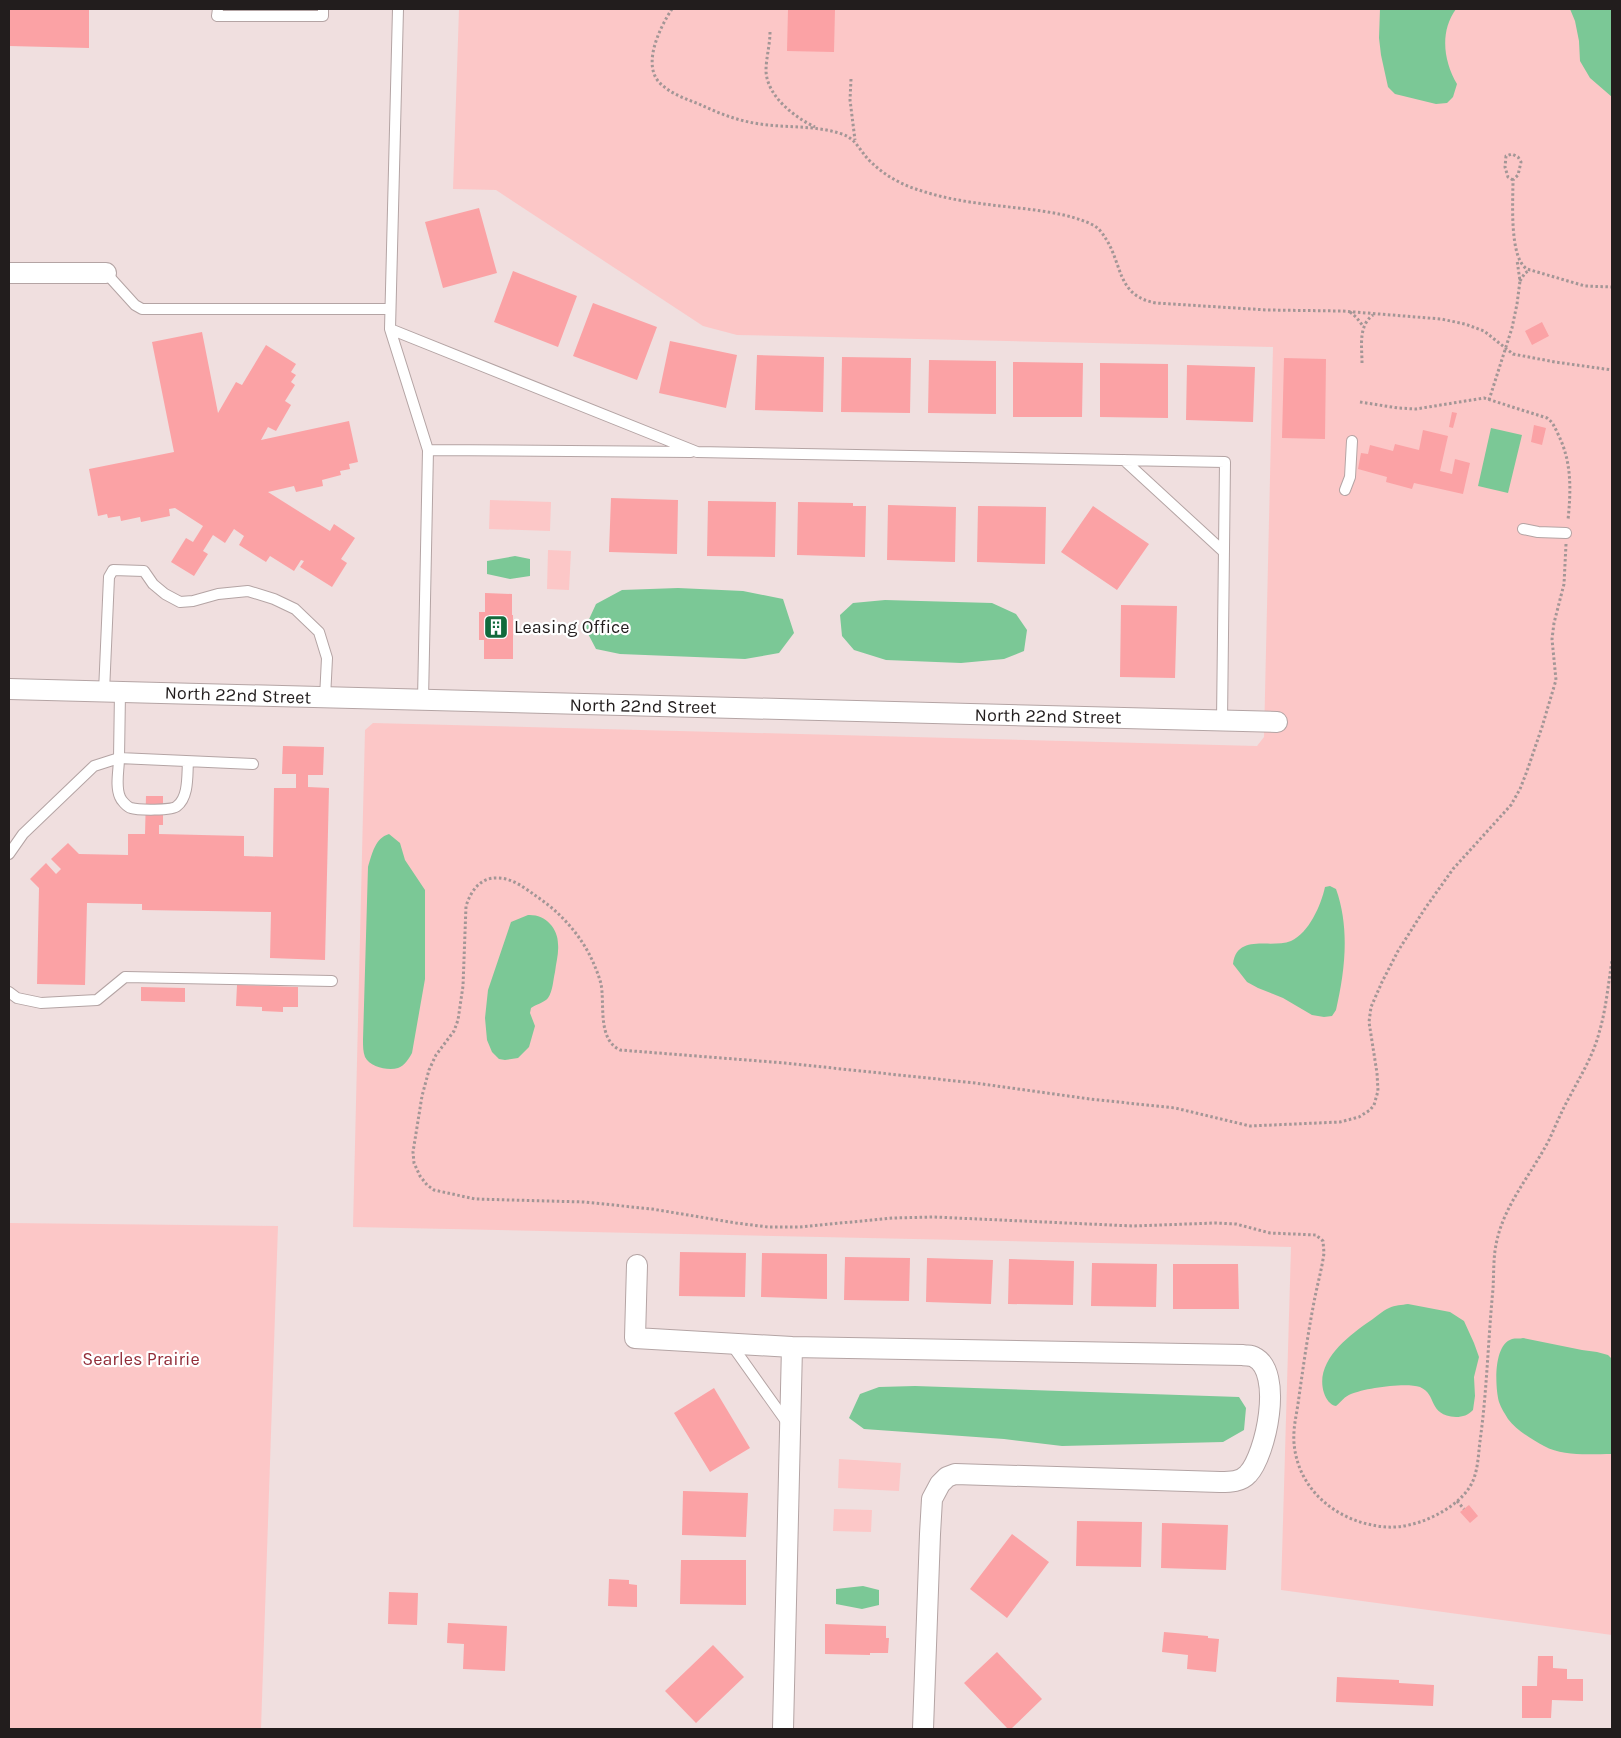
<svg xmlns="http://www.w3.org/2000/svg" width="1621" height="1738" font-family="Karla,sans-serif">
	<style>
		.green { fill: #fcc7c7 }
		.water { fill: #7bc896 }
		.building { fill: #fba2a5 }
		.lines { fill: none; stroke-linecap: round; stroke-linejoin: round }
		.lane-casing { stroke: #b4a4a4; stroke-width: 12 }
		.street-casing { stroke: #b4a4a4; stroke-width: 22 }
		.path { stroke: #a39696; stroke-width: 3; stroke-dasharray: 2.5 2.5; stroke-linecap: butt }
		.lane { stroke: #fff; stroke-width: 10 }
		.street { stroke: #fff; stroke-width: 20 }
		.labels { text-anchor: middle; stroke-width: 4.5; stroke-linejoin: round; paint-order: stroke }
		.poi-label { font-size: 18px; fill: #221d1d; stroke: #fff; text-anchor: start }
		.street-label { font-size: 18px; fill: #221d1d; stroke: #fff }
		.park-label { font-size: 18px; fill: #922d39; stroke: #fff }
	</style>
	<rect width="100%" height="100%" fill="#f0dfdf"/>
	<path class="green" d="M459,9H1612V1635L1281,1590L1291,1247L353,1227L365,730L373,723L1257,746L1264,737L1273,347L737,335L703,326L496,190L453,189Z
		M490,500L551,502L550,531L489,529Z
		M548,550L571,551L569,590L547,589Z
		M9,1223L278,1226L261,1729H9Z
		M839,1459L901,1463L899,1491L838,1488Z
		M834,1509L872,1510L871,1532L833,1531Z"/>
	<path class="water" d="M1380,9H1456C1440,31 1443,60 1457,84L1453,97L1447,103L1436,104L1395,94L1388,87L1381,55L1379,38Z
		M1570,9H1612V97L1590,78L1580,61L1579,41L1575,21Z
		M1491,428L1522,435L1508,493L1478,486Z
		M515,556L530,559V576L510,579L487,574V561Z
		M678,588L743,591L783,599L794,633L779,653L745,659L620,654L596,649L585,628L596,604L622,590Z
		M885,600L992,603L1016,614L1027,630L1024,651L1004,659L961,663L886,660L854,650L842,636L840,615L853,603Z
		M389,834L400,843L405,860L425,890V979L412,1053C409,1059 404,1066 398,1068C388,1071 370,1067 365,1057C363,1052 363,1046 363,1040L368,867C372,854 375,838 389,834Z
		M1330,886L1336,889C1350,928 1345,971 1336,1010L1332,1016L1324,1017L1312,1015L1283,998L1258,988L1247,982L1233,964C1237,933 1271,949 1291,941C1309,933 1321,905 1325,887Z
		M528,915C545,914 558,928 558,944C559,953 556,963 555,972C553,980 553,991 548,998C544,1003 536,1004 531,1008L530,1013L535,1026L529,1047L518,1058L505,1060L499,1059L492,1052L487,1040L485,1018L488,990L511,922Z
		M1408,1304L1450,1312L1464,1321L1474,1343L1479,1357L1474,1377L1475,1396L1473,1410C1468,1415 1463,1417 1456,1417C1427,1415 1438,1395 1420,1387C1406,1382 1365,1388 1351,1394C1345,1396 1341,1402 1336,1406C1330,1405 1326,1399 1324,1393C1314,1362 1348,1336 1370,1321C1376,1317 1382,1311 1389,1308C1395,1305 1402,1305 1408,1304Z
		M1523,1338L1582,1350L1597,1352L1608,1355L1612,1359V1454C1591,1454 1564,1457 1544,1446C1533,1440 1516,1430 1508,1419C1505,1414 1501,1408 1499,1402C1495,1387 1493,1345 1512,1339C1515,1338 1520,1339 1523,1338Z
		M915,1386L1239,1397L1246,1408L1244,1430L1223,1442L1062,1446L1004,1439L864,1429L849,1418L860,1394L879,1387Z
		M863,1586L879,1590V1605L862,1609L836,1604V1589Z"/>
	<path class="building" d="M9,9H89V48L9,46Z
		M788,9H835L834,52L787,51Z
		M479,208L497,273L443,288L425,222Z
		M513,271L577,296L558,347L494,322Z
		M593,303L657,327L637,380L573,356Z
		M1542,322L1549,336L1532,345L1525,331Z
		M202,332L218,413L236,382L242,385L266,345L296,364L291,372L296,375L291,382L295,385L285,401L291,405L276,431L268,427L261,440L349,421L358,462L349,464L350,469L340,471L341,475L322,480L323,486L296,492L294,486L268,492L330,531L334,524L355,538L341,559L347,563L332,587L300,567L304,561L301,560L294,571L270,556L266,562L239,545L244,536L234,529L225,543L213,535L203,551L208,554L194,576L171,562L186,538L193,542L203,526L175,508L169,509L170,516L141,522L140,517L121,521L120,516L108,518L107,514L98,516L89,469L174,452L152,342Z
		M670,341L737,355L726,408L659,393Z
		M757,355L824,357L823,412L755,410Z
		M842,357L911,358L910,413L841,412Z
		M1284,358L1326,359L1325,439L1282,438Z
		M929,360L996,361V414L928,413Z
		M1013,362L1083,363L1082,417H1013Z
		M1100,363L1168,364V418L1100,417Z
		M1187,365L1255,367L1253,422L1186,420Z
		M1452,412L1457,413L1453,428L1449,427Z
		M1534,425L1546,428L1542,445L1531,442Z
		M1423,430L1448,436L1440,471L1452,474L1455,459L1470,463L1463,494L1414,483L1412,489L1386,482L1387,477L1358,469L1361,453L1368,454L1370,445L1393,451L1395,444L1419,450Z
		M611,498L678,500L677,554L609,552Z
		M708,501L776,502L775,557L707,556Z
		M798,502L853,503V506H866L865,557L797,555Z
		M888,505L956,507L955,562L887,560Z
		M978,506L1046,507L1045,564L977,562Z
		M1093,506L1149,544L1117,590L1061,552Z
		M485,593L512,594V615H513V659H484V640H479V612H485Z
		M1121,605L1177,606L1175,678L1120,677Z
		M283,746L324,747L323,775H308V787L329,788L325,960L270,958L271,912L142,910V904L87,903L85,985L37,984L39,888L30,879L46,863L56,874L61,869L51,859L68,843L79,854L128,855V834H145L146,796H163V825H159V834L244,836V856L273,857L274,788H296V774H282Z
		M237,985L298,987V1007H283V1012L262,1011V1007L236,1006Z
		M141,987L185,988V1002L141,1001Z
		M680,1252L746,1253L745,1297L679,1296Z
		M762,1253L827,1254V1299L761,1297Z
		M845,1257L910,1258L909,1301L844,1300Z
		M927,1258L993,1260L991,1304L926,1302Z
		M1009,1259L1074,1261L1073,1305L1008,1304Z
		M1092,1263L1157,1264L1156,1307L1091,1306Z
		M1173,1264H1238L1239,1309H1173Z
		M714,1388L750,1448L710,1472L674,1413Z
		M683,1491L748,1493L746,1537L682,1535Z
		M1469,1505L1478,1516L1470,1523L1460,1512Z
		M1077,1521L1142,1522L1141,1567L1076,1566Z
		M1162,1523L1228,1525L1226,1570L1161,1568Z
		M1012,1534L1049,1562L1007,1618L970,1589Z
		M681,1560H746V1605L680,1604Z
		M609,1579L629,1580V1584L637,1585V1607L608,1606Z
		M389,1592L418,1593L417,1625L388,1624Z
		M448,1623L507,1626L505,1671L463,1669L464,1644L447,1643Z
		M825,1624L886,1626V1638H889L888,1653H870V1655L825,1654Z
		M1164,1632L1208,1636V1638L1219,1639L1216,1672L1187,1669L1188,1655L1162,1652Z
		M713,1645L744,1677L696,1723L665,1691Z
		M997,1652L1042,1699L1011,1729H1008L964,1683Z
		M1538,1656H1553V1668L1567,1669V1679H1583V1701L1552,1700L1551,1718H1522V1686H1537Z
		M1337,1677L1399,1680V1683L1434,1685L1433,1706L1336,1702Z"/>
	<g class="lines">
		<defs>
			<path id="lane" d="M218,9L217,16H323V9
				M398,9L390,329L428,450L423,700
				M106,273L135,305L142,309H390
				M390,329L697,452L1225,462L1222,721
				M428,450L691,452
				M1124,460L1224,552
				M1345,490L1350,477L1352,441
				M1523,529L1538,532L1566,533
				M104,692L109,577L113,570L144,571L153,584L165,594L180,602L193,601L218,594L248,591L274,599L295,609L319,632L327,658L325,698
				M188,762C187,775 189,797 177,806C172,811 137,810 131,808C127,807 121,800 120,797C115,786 119,770 119,758L253,764
				M9,854L23,834L94,766L119,758L120,692
				M9,992L17,998L41,1003L97,1000L125,977L332,981
				M731,1344L788,1424"/>
			<path id="street" d="M9,273H106
				M9,689L1277,722
				M637,1265L635,1338L792,1347L1243,1355C1246,1356 1251,1355 1254,1357C1284,1371 1266,1455 1248,1474C1241,1482 1230,1482 1220,1482L955,1474L947,1477L940,1484L932,1499L930,1534L923,1729
				M783,1729L792,1347"/>
		</defs>
		<use href="#lane" class="lane-casing"/>
		<use href="#street" class="street-casing"/>
		<path class="path" d="M672,9C660,27 640,67 662,85C672,94 686,99 699,104C718,113 738,121 760,124C787,128 815,125 842,134C857,139 860,152 871,162C884,175 902,185 919,190C957,203 996,205 1035,210C1055,213 1075,216 1093,225C1099,228 1103,234 1106,239C1123,266 1117,296 1156,303L1267,310L1342,311L1441,319L1465,324L1484,331L1513,354L1555,362L1612,370
			M770,32C770,45 766,58 766,71C767,96 794,117 815,127
			M851,79L850,100L855,140
			M1513,180L1508,177L1505,167L1506,156L1512,154L1518,157L1521,162L1518,175L1513,180C1513,201 1509,258 1527,269L1585,286L1612,287
			M1520,281L1525,273L1530,270
			M1350,312L1356,317L1363,326
			M1362,363C1362,346 1358,326 1373,315
			M1489,400L1512,328L1517,304L1520,281L1517,260
			M1360,402L1398,408L1416,409L1484,398L1547,418C1553,422 1555,428 1558,434C1572,462 1571,490 1568,520
			M1566,544L1564,584L1554,623L1552,639L1556,680L1542,727L1527,771L1520,789L1511,805L1453,869L1424,910L1398,951L1382,982L1371,1007L1369,1022L1377,1073L1378,1091L1374,1105L1370,1110L1359,1117L1340,1122L1250,1126L1175,1108L1090,1099L975,1083L785,1063L620,1050C597,1039 605,1004 601,984C599,976 596,969 593,962C581,935 560,912 536,896C525,888 512,878 498,878C480,877 471,891 466,906L463,986L458,1020L454,1031L436,1055L429,1070L422,1096L413,1152L414,1163L420,1176L427,1185L434,1190L475,1199L584,1202L652,1209L736,1223L768,1227H799L893,1218L934,1217L1133,1226L1215,1223L1236,1224L1270,1233L1316,1235L1323,1241L1324,1253C1322,1268 1318,1282 1315,1297C1308,1332 1303,1368 1298,1404C1296,1417 1293,1429 1294,1443C1298,1492 1340,1524 1387,1527C1414,1529 1454,1511 1469,1488C1478,1475 1478,1457 1480,1441C1487,1391 1488,1340 1493,1289C1494,1273 1493,1256 1497,1240C1505,1204 1532,1173 1549,1140C1556,1125 1562,1110 1570,1096C1581,1075 1593,1056 1599,1033C1606,1010 1608,985 1612,961
			M1457,1501L1464,1509"/>
		<use href="#lane" class="lane"/>
		<use href="#street" class="street"/>
	</g>
	<defs>
		<symbol id="building-square" viewBox="-11 -11 22 22"><rect x="-9" y="-9" width="18" height="18" rx="4" fill="#126a3c" stroke="#fff"/><path d="M-4-6H4V6H1V3H-1V6H-4ZM-2.5-4.3h1.7v1.8h-1.7ZM.8-4.3h1.7v1.8H.8ZM-2.5-1h1.7V.8h-1.7ZM.8-1h1.7V.8H.8Z" fill="#fff"/></symbol>
	</defs>
	<g fill-rule="evenodd">
		<use href="#building-square" x="482" y="613" width="28" height="28"/>
	</g>
	<g class="labels">
		<g class="poi-label">
			<text x="514" y="633">Leasing Office</text>
		</g>
		<g class="street-label">
			<text transform="translate(238 695) rotate(2)" y="6">North 22nd Street</text>
			<text transform="translate(643 706) rotate(1)" y="6">North 22nd Street</text>
			<text transform="translate(1048 716) rotate(1)" y="6">North 22nd Street</text>
		</g>
		<g class="park-label">
			<text x="141" y="1365">Searles Prairie</text>
		</g>
	</g>
	<rect width="1621" height="1738" fill="none" stroke="#221d1d" stroke-width="20"/>
</svg>
